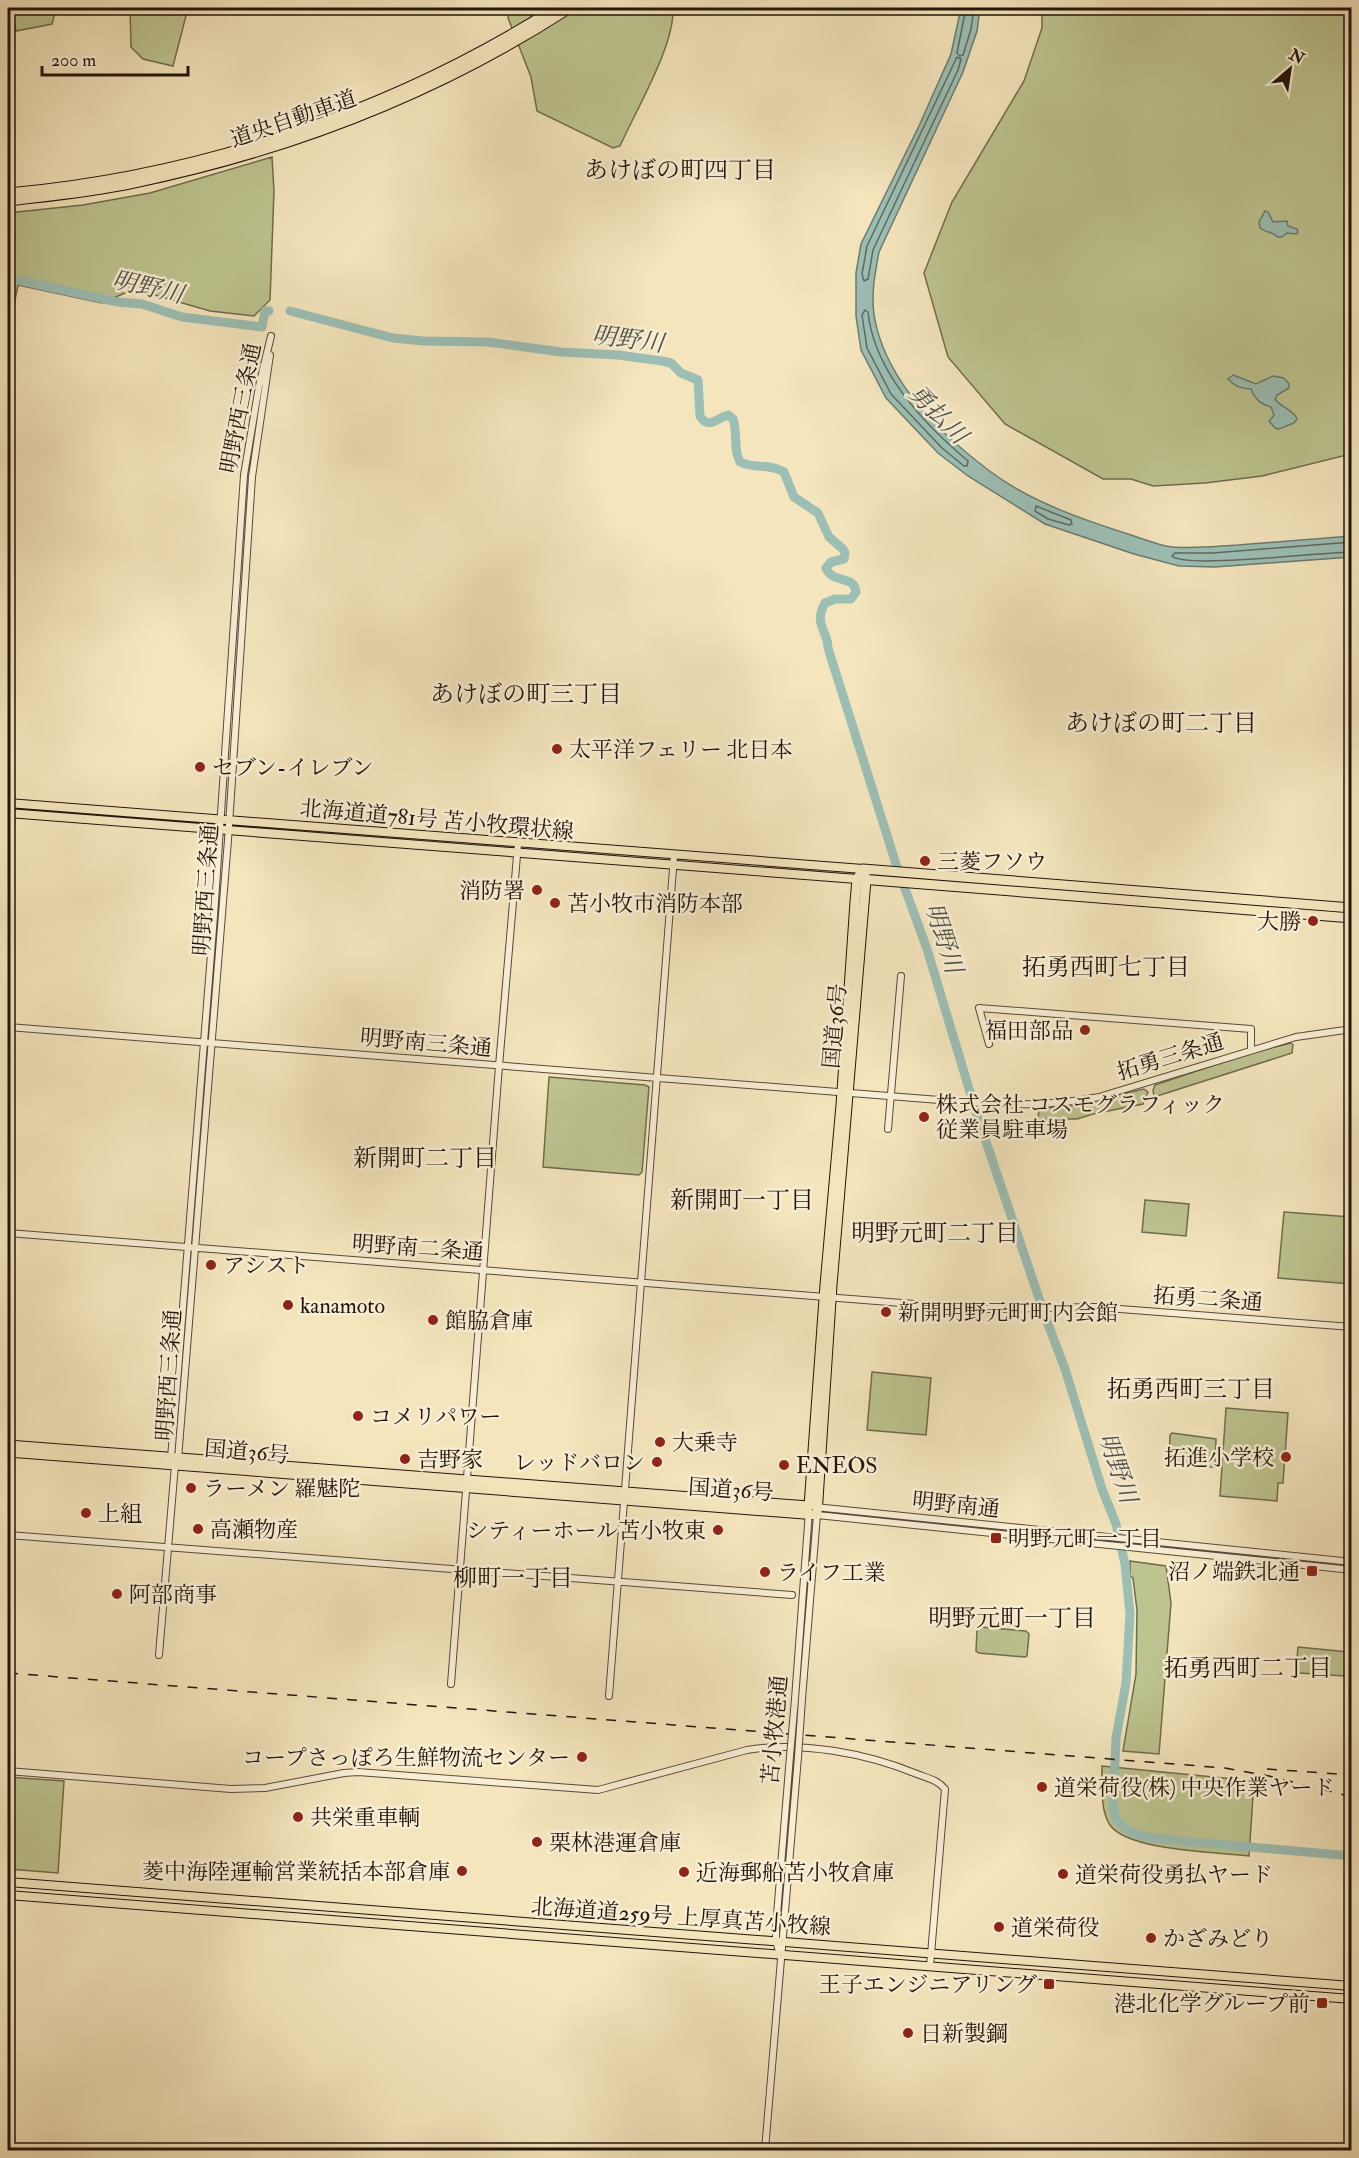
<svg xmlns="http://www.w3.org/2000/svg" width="1359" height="2158" font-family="'IM FELL Double Pica','Noto Serif JP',serif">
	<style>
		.green { fill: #bdc490; stroke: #6f6c4e; stroke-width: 1.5 }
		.water { fill: #9cbfb5; stroke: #6b7b71; stroke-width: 1.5 }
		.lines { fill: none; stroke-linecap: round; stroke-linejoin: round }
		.shore { stroke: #5e6a60; stroke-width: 1.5 }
		.river { stroke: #9cbfb5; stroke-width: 9 }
		.minor-casing { stroke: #564938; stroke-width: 8 }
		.major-casing { stroke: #21150b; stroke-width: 10 }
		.highway-casing { stroke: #21150b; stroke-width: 11 }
		.minor { stroke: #f8eed4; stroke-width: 6 }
		.major { stroke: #f4e5bd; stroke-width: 8 }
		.highway { stroke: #f4e5bd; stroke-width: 9 }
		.rail { stroke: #21150b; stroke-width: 1.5; stroke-dasharray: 10 10; stroke-linecap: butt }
		.minor-bridge-casing { stroke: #564938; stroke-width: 8; stroke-linecap: butt }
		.minor-bridge { stroke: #f8eed4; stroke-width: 6 }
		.poi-dot { fill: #8f2418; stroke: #f8eed4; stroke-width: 2 }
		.labels { text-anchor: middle; stroke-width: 5; stroke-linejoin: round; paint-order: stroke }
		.street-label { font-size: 22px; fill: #21150b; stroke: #f8eed4 }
		.poi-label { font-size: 22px; fill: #21150b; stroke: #f8eed4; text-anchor: start }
		.neighbourhood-label { font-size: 24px; fill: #21150b; stroke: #f8eed4 }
		.water-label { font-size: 24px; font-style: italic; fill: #4c5046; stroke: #f8eed4 }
	</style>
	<rect width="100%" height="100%" fill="#f4e5bd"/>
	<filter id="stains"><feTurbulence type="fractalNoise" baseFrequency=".00333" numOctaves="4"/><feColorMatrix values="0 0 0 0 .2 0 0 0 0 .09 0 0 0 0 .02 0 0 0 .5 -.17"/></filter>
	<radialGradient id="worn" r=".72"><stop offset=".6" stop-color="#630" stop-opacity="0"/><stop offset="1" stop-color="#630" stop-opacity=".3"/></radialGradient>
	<path class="green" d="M12,8H56V9L52,24L16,31Z
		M130,8H188L173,66L143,59L131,47Z
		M515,8H673C675,45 636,110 620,146L613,148L537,111L531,77L508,18L510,11Z
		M1042,8H1351V454L1262,476L1205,483L1153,486L1131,479H1103L1005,424L948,357L924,273L952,202L1024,81L1042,28Z
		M272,157L274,191L270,300L254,316L210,311L134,289L102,303L18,285L11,320L8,319V213L83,205L150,193Z
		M1291,1043L1293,1045L1292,1053L1154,1097L1153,1090L1155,1085L1247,1054Z
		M549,1077L645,1085L649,1087L642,1172L639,1175L543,1167Z
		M1144,1089L1148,1092L1143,1104L1093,1114L1077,1119H1038L1039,1109L1075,1105Z
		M1145,1200L1189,1204L1186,1236L1142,1232Z
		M1284,1212L1351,1217V1284L1278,1278Z
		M872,1372L931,1378L926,1435L867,1430Z
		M1226,1408L1288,1413L1283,1483H1278L1277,1501L1220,1496Z
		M1172,1433L1216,1439L1215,1465L1213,1467L1169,1464L1170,1435Z
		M1130,1561L1166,1566L1171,1603L1159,1754L1123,1751L1136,1674L1137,1610L1133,1578L1130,1576Z
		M980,1627L1026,1631L1029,1634L1027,1656L1025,1657L979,1653L976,1651L977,1630Z
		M1298,1647L1348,1652V1673L1345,1676L1299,1673L1296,1670Z
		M1102,1766L1254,1781L1249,1856C1218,1852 1128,1851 1110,1825C1100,1811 1102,1782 1102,1766Z
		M8,1777L64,1781L58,1873L8,1869Z"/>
	<path class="water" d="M961,8H980L977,31L963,72L879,252C875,273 871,294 874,315C885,381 940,434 991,472C1031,502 1084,520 1131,535C1143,539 1154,543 1166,546C1187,550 1217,546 1238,545C1276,542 1314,539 1351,536V557L1215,567L1179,566L1134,554L1045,524L968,476L938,453L886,398L861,350L856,316V273L861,244L919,126L951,54Z
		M1265,211L1268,212L1273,222L1287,221L1288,226L1297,229L1298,232L1297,234L1287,233L1282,237H1278C1272,231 1266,233 1260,228L1259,222Z
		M1233,375L1256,384L1273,376L1284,378L1289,384V388L1277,395L1275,399C1281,408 1293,409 1297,419L1294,423L1279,429L1275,428L1269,421L1274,415L1271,407C1260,404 1255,399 1251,389C1241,389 1234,386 1228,379Z"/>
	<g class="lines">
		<path class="shore" d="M966,8L957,53L960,56L963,55L971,29L974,8
			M957,57L961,59L958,70L873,250L868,279L864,281L862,274L867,246Z
			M865,310L868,312C874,372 924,424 968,461L967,466H964L942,448L891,394L867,348L862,315Z
			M1036,506L1071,520L1072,524L1069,525L1048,519L1035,511Z
			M1352,542L1213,553H1175L1172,556C1185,569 1324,552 1352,552"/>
		<path class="river" d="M8,278L118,302L142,304L182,317L262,327L265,311H269
			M290,311L393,338L423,341L488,342L561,352L618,355L662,361L671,363L681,373L698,380L700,416C708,430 717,418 728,415L733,419C738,433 733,450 740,462C755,469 768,463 784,472L794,497L818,513L829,537L843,549L845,553L844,559L831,562L826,568C833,585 854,574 856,592L851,599H835L825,603C813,625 828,630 828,648L896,864L927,949L976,1112L1045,1316L1065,1369L1102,1489L1116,1524L1125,1564L1130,1614L1126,1683L1116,1738L1113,1806L1116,1819L1127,1830L1137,1835L1160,1839L1352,1856"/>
		<defs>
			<path id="minor" d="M8,1027L952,1101C1005,1105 1047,1107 1099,1097L1296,1037L1352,1029
				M989,1044L979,1008L1251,1029V1050
				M888,1129L901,976
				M8,1233L940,1306L987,1309L1094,1307L1352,1327
				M178,1459L228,840L252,477L270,355
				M815,1507L1352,1562
				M8,1535L792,1595
				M159,1655L175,1465L171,1457L172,1446L214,916L244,475L259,386L271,336
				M451,1684L499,1066L518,844
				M609,1696L674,856
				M795,1699L809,1511
				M802,1699L817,1515L1352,1570
				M8,1771L231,1789L265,1788L344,1773L358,1772L598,1790L747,1750C801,1741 866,1753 917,1774C927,1778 938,1780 945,1789L930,1966
				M780,1955L776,1941V1927L790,1756
				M765,2150L798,1757"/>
			<path id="major" d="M8,803L863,869
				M8,813L857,879
				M8,1882L1352,1986
				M8,1895L1352,1999"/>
			<path id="highway" d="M8,193C200,176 392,111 555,8
				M8,201C50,196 92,192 134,183C289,151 437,94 570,8
				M863,869L1352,908
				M860,879L1352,918
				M8,1445L809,1506L825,1285L841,1105L855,902L857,879L863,869
				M8,1452L817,1515L832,1285L866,880L863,869"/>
		</defs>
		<use href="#minor" class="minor-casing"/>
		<use href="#major" class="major-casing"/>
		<use href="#highway" class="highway-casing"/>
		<use href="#minor" class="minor"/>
		<use href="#major" class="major"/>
		<use href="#highway" class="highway"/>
		<path class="rail" d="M8,1673L1225,1768L1269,1776L1352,1797
			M1267,1769L1352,1775"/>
		<defs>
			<path id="minor-bridge" d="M790,1756L795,1699
				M798,1757L802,1699"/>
		</defs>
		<use href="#minor-bridge" class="minor-bridge-casing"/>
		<use href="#minor-bridge" class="minor-bridge"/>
	</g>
	<g class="poi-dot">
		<circle cx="557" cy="749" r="6"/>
		<circle cx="200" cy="767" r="6"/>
		<circle cx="925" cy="861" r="6"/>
		<circle cx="537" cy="890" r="6"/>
		<circle cx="555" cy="903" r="6"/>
		<circle cx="1313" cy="921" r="6"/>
		<circle cx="1085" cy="1030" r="6"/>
		<circle cx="924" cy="1117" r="6"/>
		<circle cx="211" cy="1265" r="6"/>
		<circle cx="288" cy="1305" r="6"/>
		<circle cx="886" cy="1312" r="6"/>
		<circle cx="433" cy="1320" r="6"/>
		<circle cx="358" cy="1416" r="6"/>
		<circle cx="660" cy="1442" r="6"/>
		<circle cx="1286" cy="1457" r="6"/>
		<circle cx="405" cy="1459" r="6"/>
		<circle cx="657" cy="1462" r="6"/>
		<circle cx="784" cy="1465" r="6"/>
		<circle cx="191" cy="1488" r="6"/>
		<circle cx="86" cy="1513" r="6"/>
		<circle cx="198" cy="1529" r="6"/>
		<circle cx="718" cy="1530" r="6"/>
		<rect x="990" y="1532" width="12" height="12" rx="3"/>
		<rect x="1306" y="1565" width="12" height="12" rx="3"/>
		<circle cx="765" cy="1572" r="6"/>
		<circle cx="117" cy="1594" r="6"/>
		<circle cx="582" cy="1757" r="6"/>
		<circle cx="1042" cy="1787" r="6"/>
		<circle cx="298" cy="1817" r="6"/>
		<circle cx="537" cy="1842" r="6"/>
		<circle cx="462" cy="1871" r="6"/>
		<circle cx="684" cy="1872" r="6"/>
		<circle cx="1063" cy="1874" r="6"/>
		<circle cx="999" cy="1927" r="6"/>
		<circle cx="1151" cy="1938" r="6"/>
		<rect x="1043" y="1978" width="12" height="12" rx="3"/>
		<rect x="1316" y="1997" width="12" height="12" rx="3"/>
		<circle cx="908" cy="2033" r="6"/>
	</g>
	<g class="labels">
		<g class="street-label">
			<text transform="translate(293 118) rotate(-19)" y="8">道央自動車道</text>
			<text transform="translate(240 408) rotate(-79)" y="8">明野西三条通</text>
			<text transform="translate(437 819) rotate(5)" y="8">北海道道781号 苫小牧環状線</text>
			<text transform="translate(205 890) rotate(-86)" y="8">明野西三条通</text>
			<text transform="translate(834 1026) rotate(-85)" y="8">国道36号</text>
			<text transform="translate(426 1042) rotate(5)" y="8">明野南三条通</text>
			<text transform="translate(1170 1056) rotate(-17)" y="8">拓勇三条通</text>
			<text transform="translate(418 1247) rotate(4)" y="8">明野南二条通</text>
			<text transform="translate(1208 1298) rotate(4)" y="8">拓勇二条通</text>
			<text transform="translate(168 1375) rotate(-86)" y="8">明野西三条通</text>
			<text transform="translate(247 1451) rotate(5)" y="8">国道36号</text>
			<text transform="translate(731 1489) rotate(4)" y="8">国道36号</text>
			<text transform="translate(956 1504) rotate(6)" y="8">明野南通</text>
			<text transform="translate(774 1730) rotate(-85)" y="8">苫小牧港通</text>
			<text transform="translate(681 1916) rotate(4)" y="8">北海道道259号 上厚真苫小牧線</text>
		</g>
		<g class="poi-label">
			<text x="569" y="757">太平洋フェリー 北日本</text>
			<text x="212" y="775">セブン-イレブン</text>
			<text x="937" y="869">三菱フソウ</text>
			<text x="525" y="898" text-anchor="end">消防署</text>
			<text x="567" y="911">苫小牧市消防本部</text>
			<text x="1301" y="929" text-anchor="end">大勝</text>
			<text x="1073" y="1038" text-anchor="end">福田部品</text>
			<text x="936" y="1112">株式会社 コスモグラフィック<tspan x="936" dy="25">従業員駐車場</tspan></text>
			<text x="223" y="1273">アシスト</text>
			<text x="300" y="1313">kanamoto</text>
			<text x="898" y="1320">新開明野元町町内会館</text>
			<text x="445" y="1328">館脇倉庫</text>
			<text x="370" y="1424">コメリパワー</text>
			<text x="672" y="1450">大乗寺</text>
			<text x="1274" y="1465" text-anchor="end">拓進小学校</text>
			<text x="417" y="1467">吉野家</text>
			<text x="645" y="1470" text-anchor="end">レッドバロン</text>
			<text x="796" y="1473">ENEOS</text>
			<text x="203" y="1496">ラーメン 羅魅陀</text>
			<text x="98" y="1521">上組</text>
			<text x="210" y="1537">高瀬物産</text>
			<text x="706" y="1538" text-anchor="end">シティーホール苫小牧東</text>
			<text x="1008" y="1546">明野元町一丁目</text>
			<text x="1300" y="1579" text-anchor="end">沼ノ端鉄北通</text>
			<text x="777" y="1580">ライフ工業</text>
			<text x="129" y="1602">阿部商事</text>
			<text x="570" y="1765" text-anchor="end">コープさっぽろ生鮮物流センター</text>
			<text x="1054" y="1795">道栄荷役(株) 中央作業ヤード</text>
			<text x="310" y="1825">共栄重車輌</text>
			<text x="549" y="1850">栗林港運倉庫</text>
			<text x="450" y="1879" text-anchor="end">菱中海陸運輸営業統括本部倉庫</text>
			<text x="696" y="1880">近海郵船苫小牧倉庫</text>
			<text x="1075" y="1882">道栄荷役勇払ヤード</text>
			<text x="1011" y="1935">道栄荷役</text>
			<text x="1163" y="1946">かざみどり</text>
			<text x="1037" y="1992" text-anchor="end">王子エンジニアリング</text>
			<text x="1310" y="2011" text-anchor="end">港北化学グループ前</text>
			<text x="920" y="2041">日新製鋼</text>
		</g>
		<g class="neighbourhood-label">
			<text x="680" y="178">あけぼの町四丁目</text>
			<text x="526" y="702">あけぼの町三丁目</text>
			<text x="1161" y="731">あけぼの町二丁目</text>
			<text x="1106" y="975">拓勇西町七丁目</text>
			<text x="425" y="1166">新開町二丁目</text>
			<text x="742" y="1208">新開町一丁目</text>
			<text x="935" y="1241">明野元町二丁目</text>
			<text x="1191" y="1397">拓勇西町三丁目</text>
			<text x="513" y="1586">柳町一丁目</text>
			<text x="1012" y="1626">明野元町一丁目</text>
			<text x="1248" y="1676">拓勇西町二丁目</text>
		</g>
		<g class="water-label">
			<text transform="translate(148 287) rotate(13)" y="8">明野川</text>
			<text transform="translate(628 339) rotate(7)" y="8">明野川</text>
			<text transform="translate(938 414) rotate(45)" y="8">勇払川</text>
			<text transform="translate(944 938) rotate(72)" y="8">明野川</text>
			<text transform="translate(1118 1468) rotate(71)" y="8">明野川</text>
		</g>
	</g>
	<rect width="1359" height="2158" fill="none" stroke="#f4e5bd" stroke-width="30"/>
	<rect x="9" y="9" width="1341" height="2140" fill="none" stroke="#21150b" stroke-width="3"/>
	<rect x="15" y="15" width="1329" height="2128" fill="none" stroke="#21150b" stroke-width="1.5"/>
	<g transform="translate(1290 69) rotate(29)" stroke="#f8eed4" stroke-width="4.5" paint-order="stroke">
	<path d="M0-4.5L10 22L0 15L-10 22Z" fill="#21150b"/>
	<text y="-9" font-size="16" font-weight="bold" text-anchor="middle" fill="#21150b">N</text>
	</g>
	<path d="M42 66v9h146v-9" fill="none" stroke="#21150b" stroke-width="3"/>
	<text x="51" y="66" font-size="18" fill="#21150b" stroke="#f8eed4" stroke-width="4.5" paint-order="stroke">200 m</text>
	<rect width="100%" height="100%" filter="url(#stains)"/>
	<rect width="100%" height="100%" fill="url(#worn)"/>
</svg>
